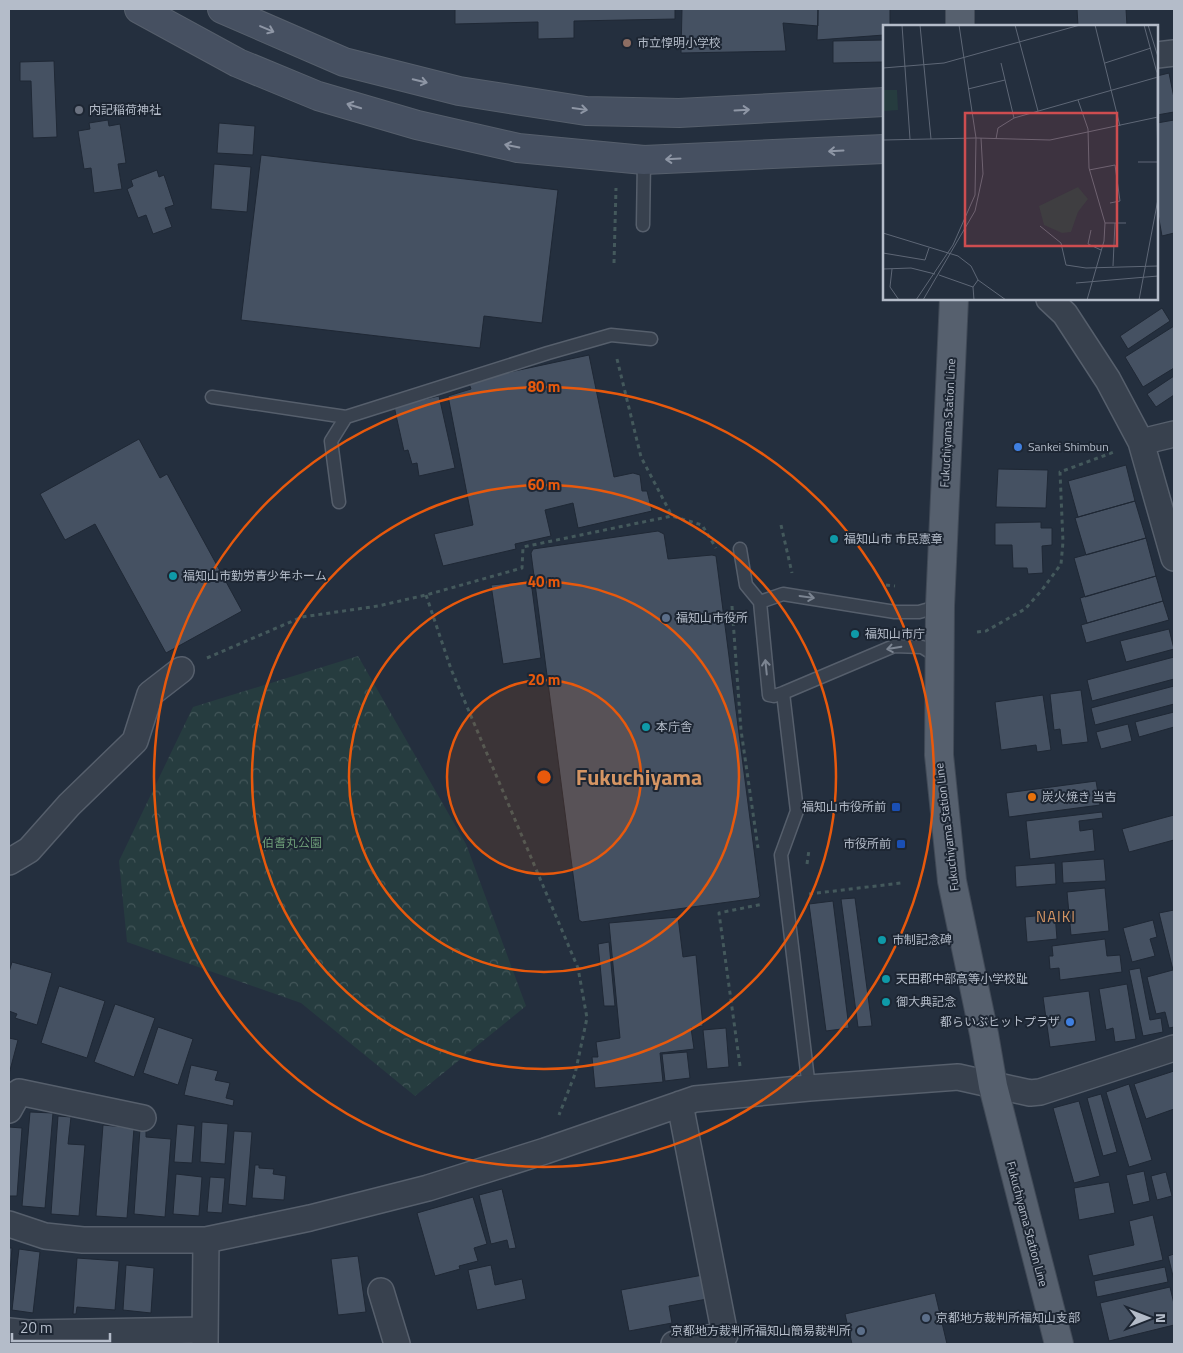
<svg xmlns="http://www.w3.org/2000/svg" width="1183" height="1353" font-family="'Titillium Web','Noto Sans JP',sans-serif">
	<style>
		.park { fill: url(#park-crowns) }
		.building { fill: #455162; stroke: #1f2835 }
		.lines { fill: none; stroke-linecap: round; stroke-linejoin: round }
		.lane-casing { stroke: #565f6c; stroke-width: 15 }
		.street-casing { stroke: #565f6c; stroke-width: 28 }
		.secondary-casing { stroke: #565f6c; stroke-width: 30 }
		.primary-casing { stroke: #414a57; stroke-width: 30 }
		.path { stroke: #44595c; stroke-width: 3; stroke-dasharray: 4 4; stroke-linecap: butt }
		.lane { stroke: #38414e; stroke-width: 12 }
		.street { stroke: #38414e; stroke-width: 25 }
		.secondary { stroke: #465061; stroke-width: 28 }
		.primary { stroke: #56606e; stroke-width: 28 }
		.oneway { stroke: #8e96a5 }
		.oneway2 { stroke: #7c8592 }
		.ring { fill: none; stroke: #e8590c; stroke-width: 2.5 }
		.education-dot { fill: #8d6e63; stroke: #1d2633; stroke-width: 2 }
		.worship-dot { fill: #6b7280; stroke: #1d2633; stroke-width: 2 }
		.shop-dot { fill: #3f7fe0; stroke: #1d2633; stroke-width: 2 }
		.culture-dot { fill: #0f9aa8; stroke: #1d2633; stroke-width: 2 }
		.service-dot { fill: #5c6f8a; stroke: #1d2633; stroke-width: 2 }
		.food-dot { fill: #e8710a; stroke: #1d2633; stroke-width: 2 }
		.transit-dot { fill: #1a4fb4; stroke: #1d2633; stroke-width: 2 }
		.labels { text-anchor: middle; stroke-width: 4; stroke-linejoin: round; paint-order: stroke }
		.poi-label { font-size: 12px; fill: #b4bcc9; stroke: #1d2633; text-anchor: start }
		.street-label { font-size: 12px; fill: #b4bcc9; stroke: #1d2633 }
		.park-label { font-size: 12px; fill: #6b9a76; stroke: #1d2633 }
		.quarter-label { font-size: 15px; letter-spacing: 1px; fill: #d59563; stroke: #1d2633 }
		.town-label { font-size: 22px; font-weight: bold; fill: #d59563; stroke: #1d2633 }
		.inset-road { fill: none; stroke: #5e6776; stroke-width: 1 }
		.view { fill: #ce4d50; fill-opacity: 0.15; stroke: #ce4d50; stroke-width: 2.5 }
		.inset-edge { fill: none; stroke: #b4bcc9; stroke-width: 2.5 }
		.centre { fill: #e8590c; stroke: #1d2633; stroke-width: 2.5 }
		.ring-label { font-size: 15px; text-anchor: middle; font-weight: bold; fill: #e8590c; stroke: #1d2633; stroke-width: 4; stroke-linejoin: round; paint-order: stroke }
	</style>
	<defs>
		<pattern id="park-crowns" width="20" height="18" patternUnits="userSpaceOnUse" patternTransform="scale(1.25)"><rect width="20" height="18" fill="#263c3f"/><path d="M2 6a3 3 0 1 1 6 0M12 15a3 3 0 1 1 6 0" fill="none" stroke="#435659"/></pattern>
	</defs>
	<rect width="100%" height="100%" fill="#242f3e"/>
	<path class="park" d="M358,656L466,844L526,1006L415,1096L301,1003L127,942L119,861L193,707Z"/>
	<path class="building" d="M455,9H675V19L574,21V38L538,39V22L455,24Z
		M682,9H818V26L783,23L786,51L681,53Z
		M818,9H890V26H884V35L817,40Z
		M1077,9H1126L1127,26H1078Z
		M884,40V62L833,63V41Z
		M54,61L57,137L33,138L31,81H20V62Z
		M1169,73L1174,98V112L1157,115V76Z
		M108,120L109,126L120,124L126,163L118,164L122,189L94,193L91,168L84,169L78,131L90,129L89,123Z
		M1174,120V233L1162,236L1157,208V123Z
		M219,123L255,126L253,155L217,153Z
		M261,155L558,190L542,323L484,316L480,348L241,320Z
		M214,164L251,167L247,212L211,209Z
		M157,170L159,177L164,175L174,205L165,208L172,227L153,234L146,215L138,218L127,189L133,186L131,180Z
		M1162,308L1170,321L1128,349L1120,336Z
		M1174,326V368L1143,387L1125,357Z
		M589,355L614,477L633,473L640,475L642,491H647L652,511L578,528L573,503L545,510L551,536L515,544L516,549L443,566L434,534L473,525L448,396L471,389L468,381Z
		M1174,376V395L1156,407L1147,394Z
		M439,396L455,468L419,476L417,463L412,464L408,450L404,451L394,406Z
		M139,439L160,478L167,474L242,611L166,653L95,524L65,540L40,494Z
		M1126,465L1135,501L1078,517L1068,481Z
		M998,469L1048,470L1046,508L996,507Z
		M1135,501L1146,538L1086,555L1075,518Z
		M1041,522V528H1052V545L1042,546L1043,573L1028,574L1027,568H1013L1012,545H995V523Z
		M658,531L664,534L668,559L712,555L716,556L760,896L758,898L582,922L579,920L531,553L533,549Z
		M1146,538L1156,576L1085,597L1074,558Z
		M1156,576L1163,601L1087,623L1080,598Z
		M531,581L541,658L503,664L491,585Z
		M1163,601L1169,620L1086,643L1081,625Z
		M1169,629L1174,649L1126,662L1120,641Z
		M1174,657V679L1092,701L1087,680Z
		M1174,686V704L1095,725L1091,708Z
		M1081,690L1088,742L1062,745L1060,729L1054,730L1050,694Z
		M1043,695L1051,750L1037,752L1036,745L1001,750L995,702Z
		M1174,712V727L1139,737L1135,722Z
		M1128,724L1132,741L1101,749L1096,732Z
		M1096,781L1100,805L1009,817L1006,793Z
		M1102,812L1103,818L1079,821L1080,831L1093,829L1095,851L1030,859L1026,821Z
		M1174,815V840L1129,852L1122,829Z
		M1104,859L1106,881L1063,883L1062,862Z
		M1055,863L1056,884L1016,887L1015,866Z
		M1105,888L1109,931L1071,935L1067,892Z
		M855,898L872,1026L858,1027L841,899Z
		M833,901L849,1028L826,1031L809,904Z
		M1174,910V1027L1169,1028L1165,1012L1156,1014L1147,977L1173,970L1159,913Z
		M1055,914L1057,939L1027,942L1025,917Z
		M678,917L683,957L696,955L703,1026L691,1028L694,1049L660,1053L663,1082L595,1088L592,1057H598L596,1042L620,1038L609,923Z
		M1153,920L1157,937L1150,939L1155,956L1132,962L1123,928Z
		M1105,939L1107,956L1120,955L1122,972L1060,980L1059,968L1050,969L1049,956H1053L1052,946Z
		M609,942L615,1006H604L598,944Z
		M12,962L52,973L37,1025L15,1018L17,1014L9,1011V972Z
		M1140,968L1150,1020L1161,1018L1163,1032L1143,1036L1129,970Z
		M1127,984L1136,1039L1115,1042L1113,1028L1106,1030L1099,989Z
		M59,986L105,1001L87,1058L41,1043Z
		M1089,991L1096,1041L1050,1047L1043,997Z
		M115,1004L155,1018L134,1077L94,1062Z
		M158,1027L193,1039L178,1085L143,1073Z
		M726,1028L729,1067L707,1069L703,1030Z
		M9,1038L18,1040L9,1074Z
		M687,1052L690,1078L665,1081L662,1054Z
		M191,1065L218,1071L215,1080L230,1083L226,1098L234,1100L233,1106L184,1095Z
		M1174,1071V1109L1146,1119L1134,1084Z
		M1129,1084L1152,1160L1129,1167L1106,1092Z
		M1101,1094L1117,1152L1103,1156L1087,1098Z
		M1079,1101L1100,1176L1074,1183L1053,1108Z
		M30,1112L53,1113L45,1208L22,1206Z
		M58,1116L71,1117L68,1144L85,1145L79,1216L51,1214Z
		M202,1122L228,1124L225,1164L200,1162Z
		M177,1124L195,1126L192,1163L174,1162Z
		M103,1125L134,1128L127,1218L96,1216Z
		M9,1127L22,1128L17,1196H9Z
		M140,1129H146V1137L171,1139L165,1217L134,1214Z
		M234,1131L252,1132L246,1206L228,1204Z
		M255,1165H259V1168L274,1169L273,1174L286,1176L284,1200L252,1198Z
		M1144,1171L1150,1201L1133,1205L1126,1175Z
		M1166,1172L1172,1196L1157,1200L1151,1176Z
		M176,1174L202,1177L199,1216L173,1214Z
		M210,1177L225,1178L222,1213L207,1212Z
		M1109,1182L1115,1213L1079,1220L1074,1188Z
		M502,1189L516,1248L509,1249L507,1240L491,1244L479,1195Z
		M473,1197L487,1244L474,1248L478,1261L459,1266L460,1269L435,1276L417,1213Z
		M1153,1215L1163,1260L1093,1276L1088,1255L1134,1245L1129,1221Z
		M9,1248H12L9,1283Z
		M19,1249L40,1252L33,1313L12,1310Z
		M1174,1254V1280L1168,1256Z
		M358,1256L366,1312L338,1315L331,1259Z
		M77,1258L119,1261L115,1310L77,1307L76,1314H73Z
		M126,1265L154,1268L151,1313L123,1310Z
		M491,1265L495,1285L522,1279L526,1299L477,1310L468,1270Z
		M1165,1267L1168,1282L1097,1297L1094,1281Z
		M703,1275L707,1299L669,1306L672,1323L629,1331L621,1290Z
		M1170,1287L1174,1304V1325L1109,1341L1100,1303Z
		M935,1293L947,1344H852L845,1314Z"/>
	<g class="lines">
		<defs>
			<path id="lane" d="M643,225L644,160
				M212,397L346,417L548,353L611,335L651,339
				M339,502L331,441L346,417
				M740,549L746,585L760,602L769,695L774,696L783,693L894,646L922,647L940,658
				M760,602L783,594L895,612H919L940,606
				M783,693L797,811L781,855L809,1088"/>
			<path id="street" d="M1157,55L1174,53
				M1049,299L1065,314L1108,380L1141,442L1174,558
				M1141,442L1174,434
				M9,862L29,850L69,805L135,741L150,694L181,670
				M9,1110L19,1092L143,1118
				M9,1224L45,1236L83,1240H206L310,1218L428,1188L545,1151L695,1099L809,1088L958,1077L1030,1093L1040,1092L1174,1048
				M381,1291L397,1344
				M9,1331L28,1333L205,1330
				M205,1344L206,1240
				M674,1344L725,1335L680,1104"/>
			<path id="secondary" d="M139,9L238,63L318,96L417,125L518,148L644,160L884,149
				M222,9L344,62L459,91L586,111L679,113L884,102"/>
			<path id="primary" d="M960,9V26
				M954,299L940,606L939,755L952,881L984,1034L993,1086L1059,1344"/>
		</defs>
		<use href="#lane" class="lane-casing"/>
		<use href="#street" class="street-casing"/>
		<use href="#secondary" class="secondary-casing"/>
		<use href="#primary" class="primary-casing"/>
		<path class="path" d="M614,263L616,188
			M617,359L641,457L672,516
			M781,525L792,573
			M886,585L895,586
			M426,595L451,669L578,968L587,1018L575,1074L559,1115
			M732,606L741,730L758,848
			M977,632L986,631L1025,609L1042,590L1061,564L1063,542L1060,472L1114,452
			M207,658L302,617L378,606L426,595L522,568L523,547L672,516L702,525L716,548
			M807,864L809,850
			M809,894L901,883
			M740,1066L719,913L763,904"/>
		<use href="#lane" class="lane"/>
		<use href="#street" class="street"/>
		<use href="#secondary" class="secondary"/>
		<use href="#primary" class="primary"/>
	</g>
	<defs><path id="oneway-shaft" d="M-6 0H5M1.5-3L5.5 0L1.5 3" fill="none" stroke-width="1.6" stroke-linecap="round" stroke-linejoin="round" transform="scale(1.25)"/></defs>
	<g class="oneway">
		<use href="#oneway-shaft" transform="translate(267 29) rotate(23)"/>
		<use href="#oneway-shaft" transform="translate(420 81) rotate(14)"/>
		<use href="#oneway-shaft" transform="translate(354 106) rotate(-163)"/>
		<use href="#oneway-shaft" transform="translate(580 109) rotate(8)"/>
		<use href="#oneway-shaft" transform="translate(742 110) rotate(-3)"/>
		<use href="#oneway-shaft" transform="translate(512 146) rotate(-168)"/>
		<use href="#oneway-shaft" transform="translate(836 151) rotate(177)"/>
		<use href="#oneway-shaft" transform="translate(673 159) rotate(177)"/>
	</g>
	<g class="oneway2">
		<use href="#oneway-shaft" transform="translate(807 597) rotate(8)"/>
		<use href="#oneway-shaft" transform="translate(894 648) rotate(170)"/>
		<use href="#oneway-shaft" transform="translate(766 667) rotate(-96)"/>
	</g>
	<circle cx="544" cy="777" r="97" fill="#e8590c" fill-opacity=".12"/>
	<g class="ring">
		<circle cx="544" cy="777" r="97"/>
		<circle cx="544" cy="777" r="195"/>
		<circle cx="544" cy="777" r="292"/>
		<circle cx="544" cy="777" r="390"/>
	</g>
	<circle class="education-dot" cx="627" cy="43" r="5"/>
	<circle class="worship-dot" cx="79" cy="110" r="5"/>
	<g class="shop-dot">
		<circle cx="1018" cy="447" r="5"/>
		<circle cx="1070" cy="1022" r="5"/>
	</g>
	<g class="culture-dot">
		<circle cx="834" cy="539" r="5"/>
		<circle cx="173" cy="576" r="5"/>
		<circle cx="855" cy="634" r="5"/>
		<circle cx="646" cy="727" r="5"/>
		<circle cx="882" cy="940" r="5"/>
		<circle cx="886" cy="979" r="5"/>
		<circle cx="886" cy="1002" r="5"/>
	</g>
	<g class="service-dot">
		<circle cx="666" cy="618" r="5"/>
		<circle cx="926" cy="1318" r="5"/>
		<circle cx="861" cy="1331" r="5"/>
	</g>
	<circle class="food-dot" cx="1032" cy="797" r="5"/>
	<g class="transit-dot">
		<rect x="891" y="802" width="10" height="10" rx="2.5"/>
		<rect x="896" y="839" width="10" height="10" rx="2.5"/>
	</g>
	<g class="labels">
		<g class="poi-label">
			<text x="637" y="47">市立惇明小学校</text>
			<text x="89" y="114">内記稲荷神社</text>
			<text x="1028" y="451">Sankei Shimbun</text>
			<text x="844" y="543">福知山市 市民憲章</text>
			<text x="183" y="580">福知山市勤労青少年ホーム</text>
			<text x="676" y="622">福知山市役所</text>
			<text x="865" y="638">福知山市庁</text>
			<text x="656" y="731">本庁舎</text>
			<text x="1042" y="801">炭火焼き 当吉</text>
			<text x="886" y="811" text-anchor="end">福知山市役所前</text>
			<text x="891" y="848" text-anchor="end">市役所前</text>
			<text x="892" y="944">市制記念碑</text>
			<text x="896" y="983">天田郡中部高等小学校趾</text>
			<text x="896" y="1006">御大典記念</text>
			<text x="1060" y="1026" text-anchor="end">都らいぶヒットプラザ</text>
			<text x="936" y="1322">京都地方裁判所福知山支部</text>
			<text x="851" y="1335" text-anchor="end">京都地方裁判所福知山簡易裁判所</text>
		</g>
		<g class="street-label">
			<text transform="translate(948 423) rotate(-87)" y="4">Fukuchiyama Station Line</text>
			<text transform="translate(947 827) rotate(-97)" y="4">Fukuchiyama Station Line</text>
			<text transform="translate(1027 1224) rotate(75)" y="4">Fukuchiyama Station Line</text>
		</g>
		<g class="park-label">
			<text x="292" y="847">伯耆丸公園</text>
		</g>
		<g class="quarter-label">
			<text x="1056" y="922">NAIKI</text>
		</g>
		<g class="town-label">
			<text x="639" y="785">Fukuchiyama</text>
		</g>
	</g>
	<g transform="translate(883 25)">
		<rect width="275" height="275" fill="#242f3e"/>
		<path d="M0,65H14L15,85L0,86ZM195,162L205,174L195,187L188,207L179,208L161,200L156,181Z" fill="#263c3f"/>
		<path class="inset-road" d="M19,0L27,114M37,0L48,114M132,0L155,86M212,0L237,101M261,0L274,48V93M265,0L275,32M118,38L131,93M222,38L268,23M0,43L61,38L197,0M85,64L122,55M195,75L205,104L206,143L222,198L221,216L204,275M274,93L275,137M113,114L115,103L131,93L275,52M0,115L93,113L167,115L275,92M255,137H275M206,145L232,140L237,176L227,178M222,198H243M157,201L178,218L183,240L203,243L275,241M208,205L205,219L218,225M0,208L75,231L88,241L95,255L123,275M0,228L42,235L46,223M230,241L232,198M0,244L28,243L52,249M9,244L7,262L16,275M56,250L90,262M193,258L275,251M33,275L70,220L92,170L93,113L76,0M40,275L92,186L100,149L98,113M91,275L90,262L95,255M256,275L275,174"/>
		<path class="view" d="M82,88H234V221H82Z"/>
		<rect width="275" height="275" class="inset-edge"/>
	</g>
	<circle cx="544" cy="777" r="8" class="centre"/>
	<g class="ring-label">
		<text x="544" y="392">80 m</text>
		<text x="544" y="490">60 m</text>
		<text x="544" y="587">40 m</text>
		<text x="544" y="685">20 m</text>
	</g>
	<rect width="1183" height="1353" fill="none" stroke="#b4bcc9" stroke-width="20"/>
	<g transform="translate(1148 1318) rotate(90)" stroke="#1d2633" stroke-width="4" paint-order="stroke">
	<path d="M0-4L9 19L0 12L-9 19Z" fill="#b4bcc9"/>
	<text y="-8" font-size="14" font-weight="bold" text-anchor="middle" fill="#b4bcc9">N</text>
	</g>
	<path d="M12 1333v8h98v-8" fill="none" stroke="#b4bcc9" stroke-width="2.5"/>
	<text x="20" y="1333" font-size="15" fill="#b4bcc9" stroke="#1d2633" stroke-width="4" paint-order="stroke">20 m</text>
</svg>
